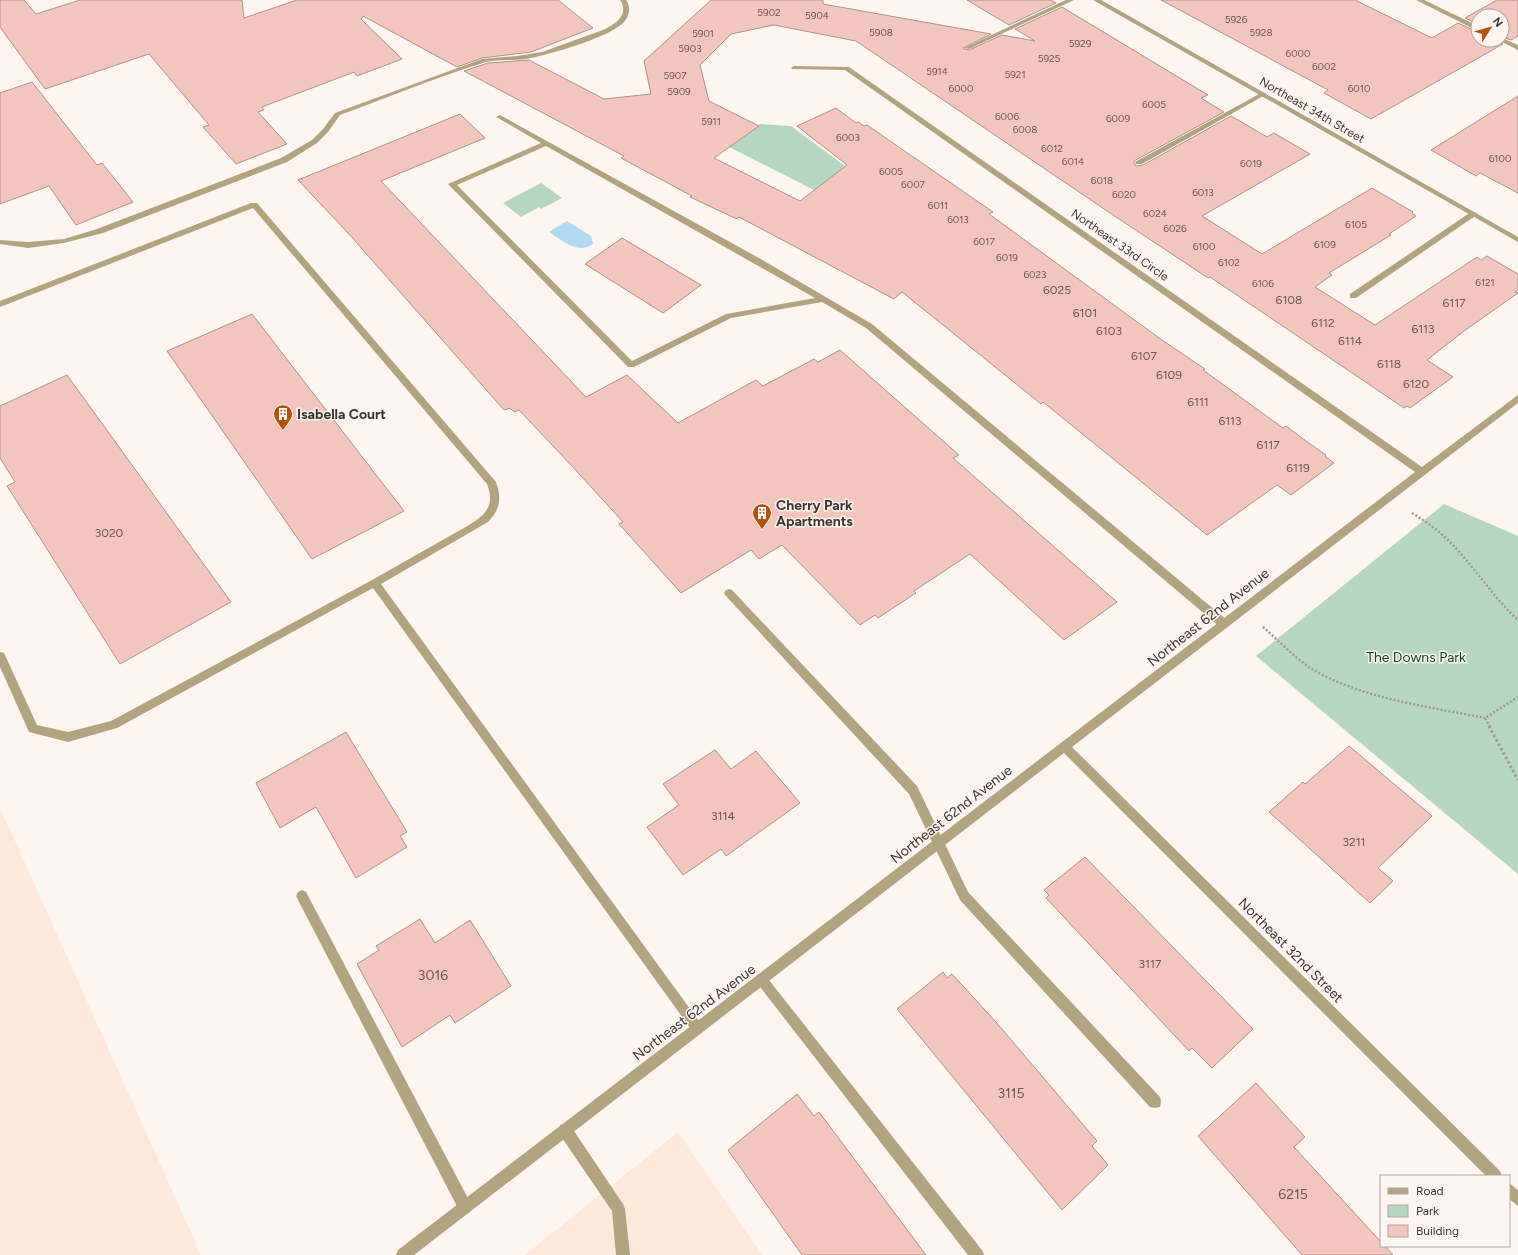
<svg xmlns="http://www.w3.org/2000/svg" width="1518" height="1255" font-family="Figtree,sans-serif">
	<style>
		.built { fill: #fde8da }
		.green { fill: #b5d7c2 }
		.water { fill: #afdaf2 }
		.building { fill: #f4c5bc; stroke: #aa9490 }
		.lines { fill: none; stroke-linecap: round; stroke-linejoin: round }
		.path-far1 { stroke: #a09894; stroke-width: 2.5; stroke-dasharray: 2 2; stroke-linecap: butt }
		.path { stroke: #a09894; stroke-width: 3; stroke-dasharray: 2.5 2.5; stroke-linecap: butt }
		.lane { fill: #b3a480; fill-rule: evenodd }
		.street { fill: #b3a480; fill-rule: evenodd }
		.labels { text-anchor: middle; stroke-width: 3; stroke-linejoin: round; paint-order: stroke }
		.far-number-label { font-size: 10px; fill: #6b5954 }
		.far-street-label { font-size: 12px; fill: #3d3531; stroke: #fdf5f0 }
		.number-label { font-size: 12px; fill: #6b5954 }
		.poi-label { font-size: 14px; font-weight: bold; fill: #3d3531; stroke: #fdf5f0; text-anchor: start }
		.street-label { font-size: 14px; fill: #3d3531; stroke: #fdf5f0 }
		.park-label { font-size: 14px; fill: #0f4128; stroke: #fdf5f0 }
		.near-number-label { font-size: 14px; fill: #6b5954 }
	</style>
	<rect width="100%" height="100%" fill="#fdf5f0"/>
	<path class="built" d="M0,809L16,843L201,1255H0Z
		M678,1132L762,1255H525Z"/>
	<path class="green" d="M760,124L791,126L926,226L907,237L727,146Z
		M541,183L562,198L541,209L539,207L521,217L503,203Z
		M1444,504L1518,536V874L1256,656Z"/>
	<path class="water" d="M567,221L591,236L593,244C577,255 562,240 549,232Z"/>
	<path class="building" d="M0,0H24L36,14L80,0H242L244,18L297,0H558L593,28L531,52L482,58L457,67L363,16L361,19L402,59L357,76L354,72L262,107L264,110L258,112L287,144L236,164L203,127L209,125L149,54L45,89L0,27Z
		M711,0H823V4L991,34L963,48L964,49L969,50L1002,35L1035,41L1015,29L1062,7L1208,95L1201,98L1224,112L1134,161V163L1136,166L1143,165L1231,116L1267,137L1274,133L1310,154L1202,216L1262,254L1372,188L1413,212L1412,213L1416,216L1389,234L1391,235L1329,273L1332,275L1315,287L1375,325L1477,257L1481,260L1487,256L1518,274V290L1515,292L1518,293L1464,331L1427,360L1453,377L1410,408L1407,406L1404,408L1210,277L1208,278L1110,213L856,41L774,25L731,34L700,65L709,101L759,126L714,158L800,201L847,165L797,126L836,108L856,123L858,122L864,126L867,125L993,212L989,214L1162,340L1205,369L1203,370L1283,428L1286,426L1306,441L1326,455L1325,456L1334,463L1291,495L1277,485L1207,535L1043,402L1041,404L902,292L894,299L739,217L737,219L690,197L692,196L621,158L624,156L464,71L488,63L529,60L604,99L651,94L644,61Z
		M967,0H1051L1056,3L1009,25Z
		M1161,0H1355L1432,38L1458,23L1478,32V40H1497L1503,44L1371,119L1324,93L1328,90Z
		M1497,0H1518V36L1511,40L1502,37V16H1478V24L1465,18Z
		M32,82L97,165L102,163L133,202L76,225L49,186L0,204V93Z
		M1518,96V193L1480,173L1476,176L1431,150Z
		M460,114L485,138L381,181L586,397L627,375L678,423L756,380L763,386L814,359L818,362L840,350L959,455L953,458L1117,602L1064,640L970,554L914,591L916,593L878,618L875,615L860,625L782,545L759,559L751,550L681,593L619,524L623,522L571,465L519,410L514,412L510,408L504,410L348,233L298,180Z
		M622,238L701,285L663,313L585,264Z
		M252,314L404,511L312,559L167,351Z
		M67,375L231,602L120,664L7,486L15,482L0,458V406Z
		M346,732L407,832L400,836L407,847L356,878L316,807L280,828L256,783Z
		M1349,746L1432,816L1378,868L1393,881L1370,903L1269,812L1303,782L1305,784Z
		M715,750L731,769L756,751L800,803L726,856L721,849L683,875L647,827L679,805L663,784Z
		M1085,857L1253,1029L1212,1068L1192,1048L1189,1051L1046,898L1049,895L1044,890Z
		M420,919L435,943L470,920L511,986L455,1023L450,1015L402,1047L357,964L379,950L376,946Z
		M943,972L947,978L952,974L996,1022L1097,1141L1092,1146L1108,1165L1062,1210L897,1009Z
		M1256,1083L1305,1137L1294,1147L1381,1242V1246H1385L1393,1255H1302L1198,1136Z
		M797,1094L814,1116L819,1112L926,1255H802L728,1150Z"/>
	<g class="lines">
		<path class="path-far1" d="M1412,513C1425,521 1438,530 1449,541C1474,566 1492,596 1518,620
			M1263,627C1278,640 1296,659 1312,669C1360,698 1430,707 1485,718
			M1490,727L1485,718L1518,697"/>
		<path class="path" d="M1489,726L1518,780"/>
		<path class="lane" d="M620,0H626C631,7 630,15 624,22C611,37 546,56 525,59C513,61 493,59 483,63C434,78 387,98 340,115L328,132L317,143L287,162L103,233L64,243L28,248L0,244V240L28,242L64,239L97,229L281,158L312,140L323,129L335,113L482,59L517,56L542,52L603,30C615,24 630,15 620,0Z
			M1066,0H1074L969,49L964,48Z
			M1263,92L1266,94L1265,95L1142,164H1136L1135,162Z
			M500,115L759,258L872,324L1228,621L1229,624L1228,627L1224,628L1220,627L866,328L822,302L731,318L634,367H628L448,184L541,143L498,118L496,117ZM546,146L815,298L726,314L632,361L457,185Z
			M251,203H257L496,482C502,498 500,510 488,522L381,584L701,1024L703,1028L701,1032L697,1034L693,1032L373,588L117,728L68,742L29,732L0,667V652L4,653L37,725L68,732L111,721L372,580L469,525C487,514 495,505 487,484L253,208L0,307V301Z
			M1471,212H1474L1478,214L1356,298H1350V294Z
			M729,589L732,590L917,786L968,892L1160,1097L1161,1102L1160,1107L1155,1108L1150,1107L960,900L909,794L726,596L724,593L726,590Z
			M302,890L306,892L470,1202L472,1207L470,1212L465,1214L460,1212L298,900L296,896L298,892Z
			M761,973L765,975L982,1250L984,1255H968L757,983L755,979L757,975Z
			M565,1124L570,1125L623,1204L625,1209L630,1255H616L612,1211L560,1135L559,1130L560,1125Z"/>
		<path class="street" d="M1093,0H1101L1518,237V242Z
			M1416,0H1424L1478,26V31Z
			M1502,38L1518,45V50L1498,40H1502Z
			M794,66L849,67L1422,467L1518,395V403L1072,747L1500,1171L1502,1176H1486L1064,753L414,1255H396L398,1250L1415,472L845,70L792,69L791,68Z
			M1509,1183L1518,1190V1206L1509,1199Z"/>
	</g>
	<defs>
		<symbol id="building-pin" viewBox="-11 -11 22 30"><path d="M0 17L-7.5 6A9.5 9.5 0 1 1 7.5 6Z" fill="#b3530a" stroke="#fdf5f0"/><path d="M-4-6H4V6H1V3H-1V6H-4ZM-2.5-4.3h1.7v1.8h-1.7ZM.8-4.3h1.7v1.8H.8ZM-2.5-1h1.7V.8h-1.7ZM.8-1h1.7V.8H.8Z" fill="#fff"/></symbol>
	</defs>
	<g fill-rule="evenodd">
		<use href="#building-pin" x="272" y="403" width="22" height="30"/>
		<use href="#building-pin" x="751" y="502" width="22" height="30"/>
	</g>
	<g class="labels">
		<g class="far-number-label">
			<text x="769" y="16">5902</text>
			<text x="817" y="19">5904</text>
			<text x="1236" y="23">5926</text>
			<text x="881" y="36">5908</text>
			<text x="1261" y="36">5928</text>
			<text x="703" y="37">5901</text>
			<text x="1080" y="47">5929</text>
			<text x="690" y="52">5903</text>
			<text x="1298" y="57">6000</text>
			<text x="1049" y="62">5925</text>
			<text x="1324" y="70">6002</text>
			<text x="937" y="75">5914</text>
			<text x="1015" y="78">5921</text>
			<text x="675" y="79">5907</text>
			<text x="961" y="92">6000</text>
			<text x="1359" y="92">6010</text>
			<text x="679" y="95">5909</text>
			<text x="1154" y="108">6005</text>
			<text x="1007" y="120">6006</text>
			<text x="1118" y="122">6009</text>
			<text x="711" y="125">5911</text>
			<text x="1025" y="133">6008</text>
			<text x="848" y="141">6003</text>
			<text x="1052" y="152">6012</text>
			<text x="1500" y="162">6100</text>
			<text x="1073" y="165">6014</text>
			<text x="1251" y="167">6019</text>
			<text x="891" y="175">6005</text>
			<text x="1102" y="184">6018</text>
			<text x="913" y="188">6007</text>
			<text x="1203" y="196">6013</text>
			<text x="1124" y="198">6020</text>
			<text x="938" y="209">6011</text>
			<text x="1155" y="217">6024</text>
			<text x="958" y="223">6013</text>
			<text x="1356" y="228">6105</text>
			<text x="1175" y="232">6026</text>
			<text x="984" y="245">6017</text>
			<text x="1325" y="248">6109</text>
			<text x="1204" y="250">6100</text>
			<text x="1007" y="261">6019</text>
			<text x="1229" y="266">6102</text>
			<text x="1035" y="278">6023</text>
			<text x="1485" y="286">6121</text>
			<text x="1263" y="287">6106</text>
		</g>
		<g class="far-street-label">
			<text transform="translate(1312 110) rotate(30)" y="4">Northeast 34th Street</text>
			<text transform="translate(1120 245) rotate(35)" y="4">Northeast 33rd Circle</text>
		</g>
		<g class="number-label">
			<text x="1057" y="294">6025</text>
			<text x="1289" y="304">6108</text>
			<text x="1454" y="307">6117</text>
			<text x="1085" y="317">6101</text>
			<text x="1323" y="327">6112</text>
			<text x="1423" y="333">6113</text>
			<text x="1109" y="335">6103</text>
			<text x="1350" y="345">6114</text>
			<text x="1144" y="360">6107</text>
			<text x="1389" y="368">6118</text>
			<text x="1169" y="379">6109</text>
			<text x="1416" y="388">6120</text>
			<text x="1198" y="406">6111</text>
			<text x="1230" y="425">6113</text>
			<text x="1268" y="449">6117</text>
			<text x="1298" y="472">6119</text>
			<text x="109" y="537">3020</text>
			<text x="723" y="820">3114</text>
			<text x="1354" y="846">3211</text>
			<text x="1150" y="968">3117</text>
		</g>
		<g class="poi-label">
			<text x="297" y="419">Isabella Court</text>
			<text x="776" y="510">Cherry Park<tspan x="776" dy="16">Apartments</tspan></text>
		</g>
		<g class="street-label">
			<text transform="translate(1208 617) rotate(-38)" y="5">Northeast 62nd Avenue</text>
			<text transform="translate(951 814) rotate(-38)" y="5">Northeast 62nd Avenue</text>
			<text transform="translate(1291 950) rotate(45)" y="5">Northeast 32nd Street</text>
			<text transform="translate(694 1012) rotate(-37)" y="5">Northeast 62nd Avenue</text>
		</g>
		<g class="park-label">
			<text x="1416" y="662">The Downs Park</text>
		</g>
		<g class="near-number-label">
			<text x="433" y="980">3016</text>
			<text x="1011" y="1098">3115</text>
			<text x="1293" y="1199">6215</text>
		</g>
	</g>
	<rect x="1380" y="1175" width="130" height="72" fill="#fdf5f0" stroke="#b0a8a4"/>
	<rect x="1388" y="1188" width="20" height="6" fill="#b3a480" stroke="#b0a8a4"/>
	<text x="1416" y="1195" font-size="12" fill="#3d3531">Road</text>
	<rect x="1388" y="1205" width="20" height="12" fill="#b5d7c2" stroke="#b0a8a4"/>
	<text x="1416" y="1215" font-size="12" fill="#3d3531">Park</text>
	<rect x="1388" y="1225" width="20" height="12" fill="#f4c5bc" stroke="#b0a8a4"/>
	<text x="1416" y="1235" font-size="12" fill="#3d3531">Building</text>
	<g transform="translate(1490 28) rotate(53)"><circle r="19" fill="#fdf5f0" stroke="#b0a8a4"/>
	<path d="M0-3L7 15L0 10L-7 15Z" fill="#b3530a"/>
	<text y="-6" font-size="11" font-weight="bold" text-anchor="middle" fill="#3d3531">N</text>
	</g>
</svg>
